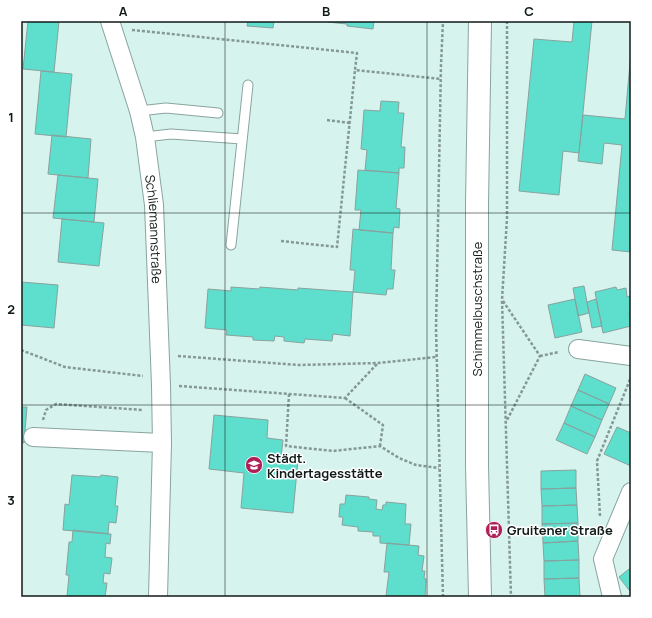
<svg xmlns="http://www.w3.org/2000/svg" width="652" height="618" font-family="Manrope,sans-serif">
	<style>
		.building { fill: #5edecd; stroke: #88a29e }
		.lines { fill: none; stroke-linecap: round; stroke-linejoin: round }
		.service-casing { stroke: #89a49f; stroke-width: 11 }
		.minor-casing { stroke: #89a49f; stroke-width: 20 }
		.secondary-casing { stroke: #89a49f; stroke-width: 24 }
		.path { stroke: #849894; stroke-width: 2.5; stroke-dasharray: 3 2; stroke-linecap: butt }
		.service { stroke: #fff; stroke-width: 9 }
		.minor { stroke: #fff; stroke-width: 18 }
		.secondary { stroke: #fff; stroke-width: 22 }
		.grid { fill: none; stroke: #101a18; stroke-width: 1; stroke-opacity: 0.55 }
		.labels { text-anchor: middle; stroke-width: 3; stroke-linejoin: round; paint-order: stroke }
		.street-label { font-size: 13px; fill: #101a18; stroke: #fff }
		.poi-label { font-size: 13px; font-weight: bold; fill: #101a18; stroke: #fff; text-anchor: start }
		.neatline { fill: none; stroke: #101a18; stroke-width: 1.5 }
		.grid-label { font-size: 13px; text-anchor: middle; font-weight: bold; fill: #101a18 }
	</style>
	<rect width="100%" height="100%" fill="#d7f3ee"/>
	<path class="building" d="M28,21H59L54,72L23,69Z
		M248,21H274L273,28L247,26Z
		M328,21H378H374L373,29L347,26V24L327,22Z
		M574,21H592L579,153L563,151L559,195L519,191L534,39L572,42Z
		M631,52V252L612,250L622,145L604,143L602,164L578,161L583,115L625,119Z
		M41,71L72,74L66,137L35,134Z
		M381,101L399,102L398,113H404L401,147H405L404,168H399V173L365,170L367,150L361,149L364,110L380,111Z
		M52,135L91,139L88,178L48,174Z
		M358,170L399,173L396,208L400,209L399,228L394,227L393,233L359,230L361,210H355Z
		M58,175L98,179L94,222L53,218Z
		M62,219L104,223L99,266L58,262Z
		M353,229L393,233L391,270H395L393,289H387L386,295L353,292L355,270H350Z
		M21,282L58,285L54,328L21,325Z
		M584,286L589,313L578,316L573,288Z
		M231,287L259,289L260,287L298,290V288L353,292L350,336L333,334L332,341L305,339L304,343L284,341V337L275,336L274,341L253,340V337L226,335L227,330L205,328L208,289L231,291Z
		M616,287L617,290L626,288L627,297L630,296L631,313H629L631,326L603,333L595,292Z
		M575,299L582,332L555,338L548,305Z
		M596,299L602,326L592,328L587,302Z
		M585,374L616,388L609,404L578,390Z
		M578,390L609,404L602,420L571,406Z
		M571,406L602,420L595,437L564,423Z
		M21,407H27L24,443L21,442Z
		M214,415L268,420L267,438L283,440L281,458L298,460L293,513L241,508L244,473L209,469Z
		M564,423L595,437L587,454L556,440Z
		M617,427L631,433V466L604,454Z
		M576,470V488L541,489V471Z
		M72,475L100,477L101,475L118,477L115,506H118L116,523L109,522L108,534L63,530L65,504L69,505Z
		M576,488L577,505L542,506L541,489Z
		M346,495L369,497V499L377,500L376,509L382,510L383,505H386V502L406,504L405,524H411L409,545L380,543V536H373V532L358,531V527L342,525L343,517H339L340,504H345Z
		M577,505L578,523L542,524V506Z
		M578,523V541L543,543L542,524Z
		M73,530L111,534L110,544L106,543L105,557L112,558L110,574L104,573L103,583H107L105,597H67L69,575H66L69,542H72Z
		M578,541L579,560L544,561L543,543Z
		M387,543L419,546L418,555L424,556L422,571H425L424,578L426,579L425,597L386,596L389,572H384Z
		M579,560V578L544,579V561Z
		M629,569L631,572V589L629,590L619,577Z
		M579,578L580,597H545L544,579Z"/>
	<g class="lines">
		<defs>
			<path id="service" d="M139,111L166,108L218,113
				M145,137L171,134L242,139
				M231,245L248,85"/>
			<g id="minor">
				<path id="s1" d="M110,21L139,111L145,137L154,205L161,385L162,443L158,597"/>
				<path d="M578,349L631,356"/>
				<path d="M33,437L162,443"/>
				<path d="M612,597L603,559L631,492"/>
			</g>
			<path id="secondary" d="M480,597L477,466V203L480,21"/>
		</defs>
		<use href="#service" class="service-casing"/>
		<use href="#minor" class="minor-casing"/>
		<use href="#secondary" class="secondary-casing"/>
		<path class="path" d="M507,21V218L502,300L511,597
			M132,30L357,53L355,70L441,79
			M327,120L350,123
			M281,241L337,247L355,70
			M503,301L540,356L506,422
			M21,350L65,367L143,376
			M178,356L298,365L378,363L436,357
			M540,356L559,352
			M179,386L345,398L377,364
			M289,394L286,446L333,451L380,446L399,458L416,465L439,468
			M345,398L383,425L380,446
			M43,420L46,410L56,404L143,410
			M600,516L597,461L631,377
			M443,597L436,329L441,65L443,21"/>
		<use href="#service" class="service"/>
		<use href="#minor" class="minor"/>
		<use href="#secondary" class="secondary"/>
	</g>
	<path class="grid" d="M225,21V597M427,21V597M21,213H631M21,405H631"/>
	<defs>
		<symbol id="school-disc" viewBox="-11 -11 22 22"><circle r="9.5" fill="#ae2058" stroke="#fff"/><path d="M0-5L7-2L0 1L-7-2ZM-4 1L0 2.5L4 1V4Q0 6-4 4Z" fill="#fff"/></symbol>
		<symbol id="bus-disc" viewBox="-11 -11 22 22"><circle r="9.5" fill="#ae2058" stroke="#fff"/><path d="M-5-6H5V4H4V6H2V4H-2V6H-4V4H-5ZM-3.5-4V0h7V-4ZM-3.5 1.2v1.5H-2V1.2ZM2 1.2v1.5H3.5V1.2Z" fill="#fff"/></symbol>
	</defs>
	<g fill-rule="evenodd">
		<use href="#school-disc" x="244" y="455" width="20" height="20"/>
		<use href="#bus-disc" x="484" y="520" width="20" height="20"/>
	</g>
	<g class="labels">
		<g class="street-label">
			<text dy="5" stroke="none"><textPath href="#s1" startOffset="214">Schliemannstraße</textPath></text>
			<text transform="translate(477 309) rotate(-90)" y="5">Schimmelbuschstraße</text>
		</g>
		<g class="poi-label">
			<text x="267" y="463">Städt.<tspan x="267" dy="15">Kindertagesstätte</tspan></text>
			<text x="507" y="535">Gruitener Straße</text>
		</g>
	</g>
	<rect width="652" height="618" fill="none" stroke="#ffffff" stroke-width="44"/>
	<rect x="22" y="22" width="608" height="574" class="neatline"/>
	<g class="grid-label">
		<text x="123" y="16">A</text>
		<text x="326" y="16">B</text>
		<text x="529" y="16">C</text>
		<text x="11" y="122">1</text>
		<text x="11" y="314">2</text>
		<text x="11" y="505">3</text>
	</g>
</svg>
